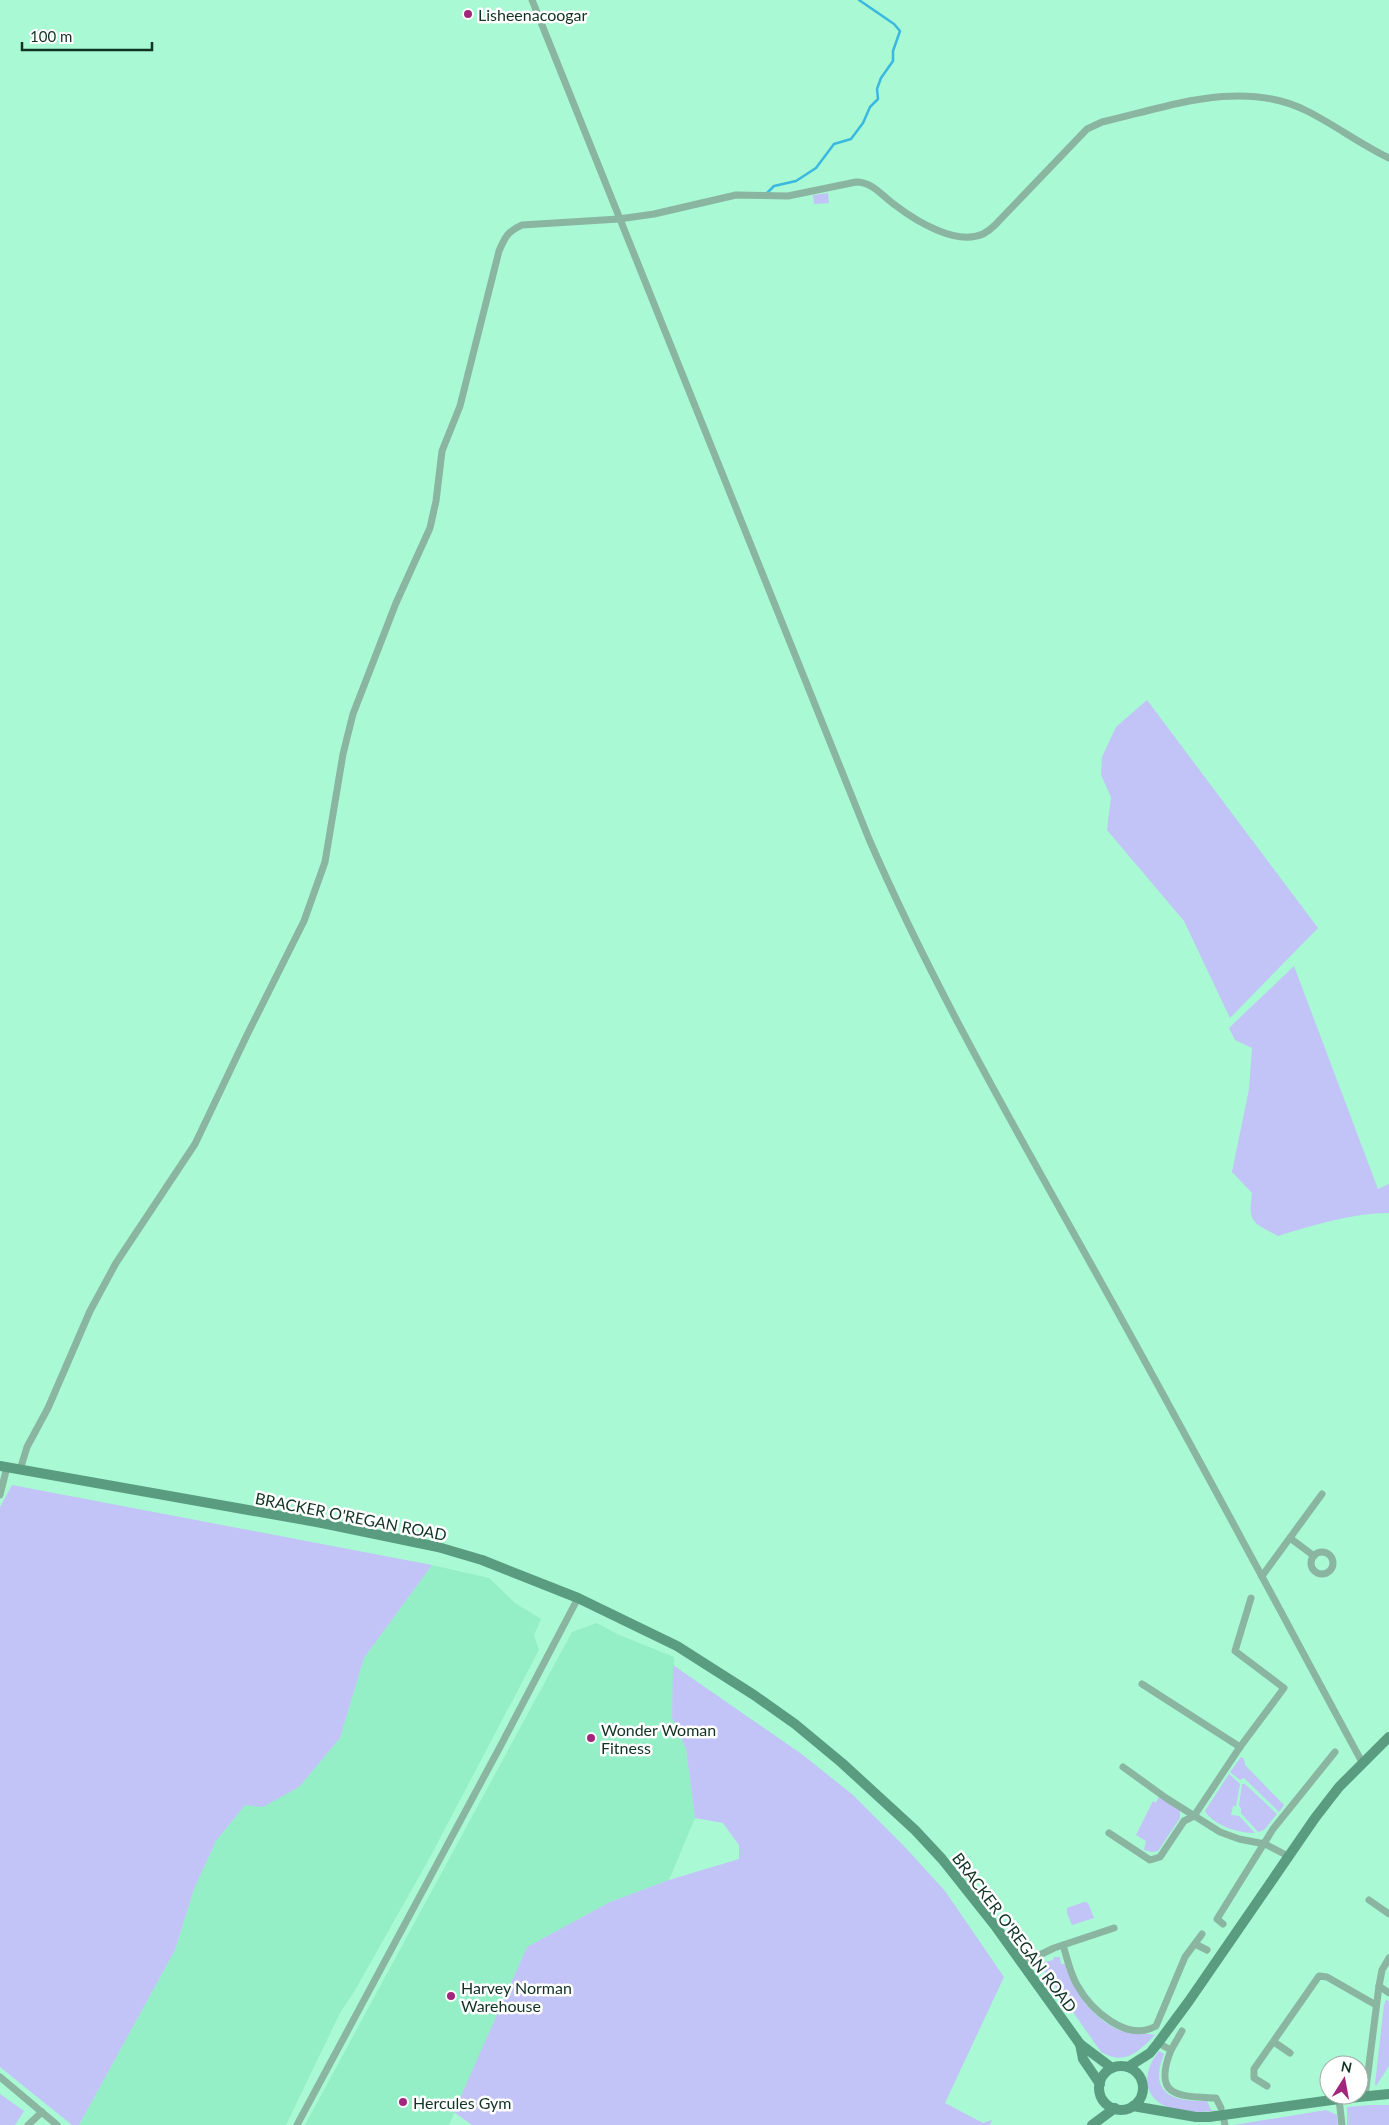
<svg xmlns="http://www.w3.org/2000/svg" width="1389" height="2125" viewBox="0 0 1389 2125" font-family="Lato,sans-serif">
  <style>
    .built { fill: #94eec6 }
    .green { fill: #c2c3f7 }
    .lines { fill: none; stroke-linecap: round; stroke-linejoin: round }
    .stream { stroke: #3ab8e0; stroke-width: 2.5 }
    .street { stroke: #8ab5a0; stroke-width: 7 }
    .secondary { stroke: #599c7f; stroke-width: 10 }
    .poi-dot { fill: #a2267b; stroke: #fff; stroke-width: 2 }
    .labels { text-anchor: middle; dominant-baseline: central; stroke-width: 5; stroke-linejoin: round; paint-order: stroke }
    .poi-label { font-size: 16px; fill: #113325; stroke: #fff; text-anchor: start }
    .street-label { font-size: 16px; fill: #113325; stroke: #fff }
  </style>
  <rect width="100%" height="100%" fill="#a9f9d4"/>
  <g class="built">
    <polygon points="432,1565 489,1578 515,1603 541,1619 534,1635 539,1650 429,1859 354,1992 340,2013 286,2125 79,2125 175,1950 194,1889 216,1841 245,1805 263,1806 299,1787 340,1738 364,1658"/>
    <polygon points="597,1623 617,1634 674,1657 672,1718 686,1749 695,1818 669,1880 610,1902 527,1947 449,2125 305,2125 572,1632"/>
  </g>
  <g class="green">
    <polygon points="828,193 829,203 814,204 813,195"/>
    <polygon points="1147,700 1318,928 1230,1018 1184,921 1107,830 1111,797 1101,775 1102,757 1116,727"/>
    <path d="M 1294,966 L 1378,1189 L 1389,1184 L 1389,1213 C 1351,1213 1314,1225 1278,1236 C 1252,1222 1248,1223 1252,1193 L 1232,1172 L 1249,1089 L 1252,1048 L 1235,1040 L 1229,1028 Z"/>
    <polygon points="12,1485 432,1565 364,1658 340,1738 299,1787 263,1807 245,1805 216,1841 194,1889 175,1950 79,2125 72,2125 0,2067 0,1507"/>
    <polygon points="673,1665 803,1755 853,1795 904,1846 945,1891 1004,1977 945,2103 983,2123 992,2120 990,2125 472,2125 454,2112 527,1947 610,1902 669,1880 739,1859 739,1845 723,1823 695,1818 686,1749 672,1718"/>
    <polygon points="1241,1757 1244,1759 1245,1765 1284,1805 1279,1812 1244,1778 1240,1780 1230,1772"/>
    <path d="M 1229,1774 L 1240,1784 L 1236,1806 L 1233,1806 L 1231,1815 L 1239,1816 L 1255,1833 C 1239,1833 1214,1826 1205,1811 Z"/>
    <polygon points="1242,1784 1245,1784 1277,1814 1264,1830 1258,1832 1241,1813 1241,1808 1239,1806"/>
    <polygon points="1159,1796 1180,1810 1180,1818 1158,1851 1152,1852 1144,1850 1146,1841 1136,1835 1153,1801 1156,1803"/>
    <polygon points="1084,1902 1088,1903 1094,1918 1072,1925 1067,1913 1067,1908"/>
    <path d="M 1054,1957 L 1060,1957 L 1061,1964 L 1065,1964 C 1073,1991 1096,2024 1125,2032 C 1135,2035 1147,2033 1155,2035 C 1138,2052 1125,2066 1101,2052 L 1040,1965 L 1041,1963 L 1053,1960 Z"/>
    <polygon points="1386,2000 1389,2001 1389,2066 1376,2086 1375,2084 1384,2005"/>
    <path d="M 1159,2051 L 1164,2054 C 1148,2094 1173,2102 1207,2101 L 1211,2110 L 1219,2111 C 1204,2112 1188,2113 1173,2109 C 1142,2100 1141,2073 1159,2051 Z"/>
    <polygon points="0,2094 24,2111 15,2125 0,2125"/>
    <polygon points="1370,2105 1389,2105 1389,2125 1347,2125 1347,2107"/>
    <polygon points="1326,2110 1337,2115 1338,2125 1234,2125"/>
  </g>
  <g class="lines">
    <polyline class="stream" points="766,194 774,186 796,181 816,168 834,144 851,139 863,123 870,107 878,99 877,89 881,78 893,61 893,51 900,31 894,24 859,0"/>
    <g class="street">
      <path d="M 532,0 L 869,839 C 937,995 1023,1142 1106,1291 C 1193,1447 1277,1605 1362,1762"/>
      <path d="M 20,1470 L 27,1447 L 48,1408 L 90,1311 L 116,1263 L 195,1144 L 247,1035 L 304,921 L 325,862 L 343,754 L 353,714 L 396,603 L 430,528 L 436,501 L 442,451 L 460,406 L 499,251 C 505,237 508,231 522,225 L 619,219 L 654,214 L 736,195 L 788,196 L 856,182 C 873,182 882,196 895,205 C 916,221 956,246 983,234 C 987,232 992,228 995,225 L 1087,129 L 1102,122 C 1168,107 1242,78 1307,111 C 1335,125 1360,144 1389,158"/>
      <polyline points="0,1495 7,1467"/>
      <polyline points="1290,1538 1314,1556"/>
      <circle cx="1322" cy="1563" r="11"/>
      <polyline points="1262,1576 1322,1494"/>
      <polyline points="1142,1684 1240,1747"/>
      <polyline points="1123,1767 1166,1798 1220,1832 1239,1839 1265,1844 1288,1856"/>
      <polyline points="1109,1833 1150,1860 1160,1857 1184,1821 1194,1816 1240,1747 1284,1688 1235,1651 1251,1598"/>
      <polyline points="1369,1900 1389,1914"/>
      <polyline points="1223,1924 1217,1919 1273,1829 1335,1752"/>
      <polyline points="1195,1944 1207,1950"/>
      <path d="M 1063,1945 C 1067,1958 1070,1973 1077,1985 C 1091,2010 1127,2043 1156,2026 L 1185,1957 L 1202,1934"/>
      <polyline points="1023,1963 1054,1948 1114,1928"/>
      <polyline points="1379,1986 1389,1993"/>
      <polyline points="1274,2042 1290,2053"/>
      <path d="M 1158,2043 L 1171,2050 C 1152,2098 1179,2096 1216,2098 L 1221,2108"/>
      <polyline points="1171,2050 1182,2031"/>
      <polyline points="0,2077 57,2125"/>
      <polyline points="1267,2086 1254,2078 1254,2069 1319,1976 1327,1977 1376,2005"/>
      <polyline points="1365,2096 1379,1986 1382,1970 1389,1958"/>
      <polyline points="1339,2099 1342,2125"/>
      <polyline points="1223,2116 1225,2125"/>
      <polyline points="28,2125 42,2112"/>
      <polyline points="297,2125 501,1745 578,1598"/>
    </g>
    <g class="secondary">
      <polyline points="0,1466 322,1523 438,1547 482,1560 578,1598 677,1646 754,1695 795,1724 842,1763 915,1830 942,1859 996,1927 1080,2044 1112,2068"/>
      <polyline points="1080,2044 1083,2059 1100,2084"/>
      <circle cx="1121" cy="2088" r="22"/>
      <polyline points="1128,2067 1150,2053 1158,2043 1189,2001 1315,1818 1339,1787 1389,1737"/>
      <polyline points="1133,2106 1196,2117 1209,2117 1339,2099 1389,2094"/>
      <polyline points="1092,2125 1115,2108"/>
    </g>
  </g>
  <g class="poi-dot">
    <circle cx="468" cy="14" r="5"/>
    <circle cx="591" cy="1738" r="5"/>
    <circle cx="451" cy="1996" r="5"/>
    <circle cx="403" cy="2102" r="5"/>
  </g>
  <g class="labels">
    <g class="poi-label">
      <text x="478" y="14">Lisheenacoogar</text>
      <text x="601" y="1729">Wonder Woman<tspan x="601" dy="18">Fitness</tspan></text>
      <text x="461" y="1987">Harvey Norman<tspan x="461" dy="18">Warehouse</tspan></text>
      <text x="413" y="2102">Hercules Gym</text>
    </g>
    <g class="street-label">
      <text transform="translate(351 1516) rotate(11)">BRACKER O'REGAN ROAD</text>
      <text transform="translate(1015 1932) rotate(53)">BRACKER O'REGAN ROAD</text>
    </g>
  </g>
  <g transform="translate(1344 2080) rotate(11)"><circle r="24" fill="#ffffff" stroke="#a0ada8"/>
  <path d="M0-4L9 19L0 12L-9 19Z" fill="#a2267b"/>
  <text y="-8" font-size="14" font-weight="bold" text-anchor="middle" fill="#113325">N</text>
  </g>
  <path d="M22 42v8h130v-8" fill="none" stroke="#113325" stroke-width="2.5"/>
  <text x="30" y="42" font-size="15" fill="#113325" stroke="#ffffff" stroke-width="4" paint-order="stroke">100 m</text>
</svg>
